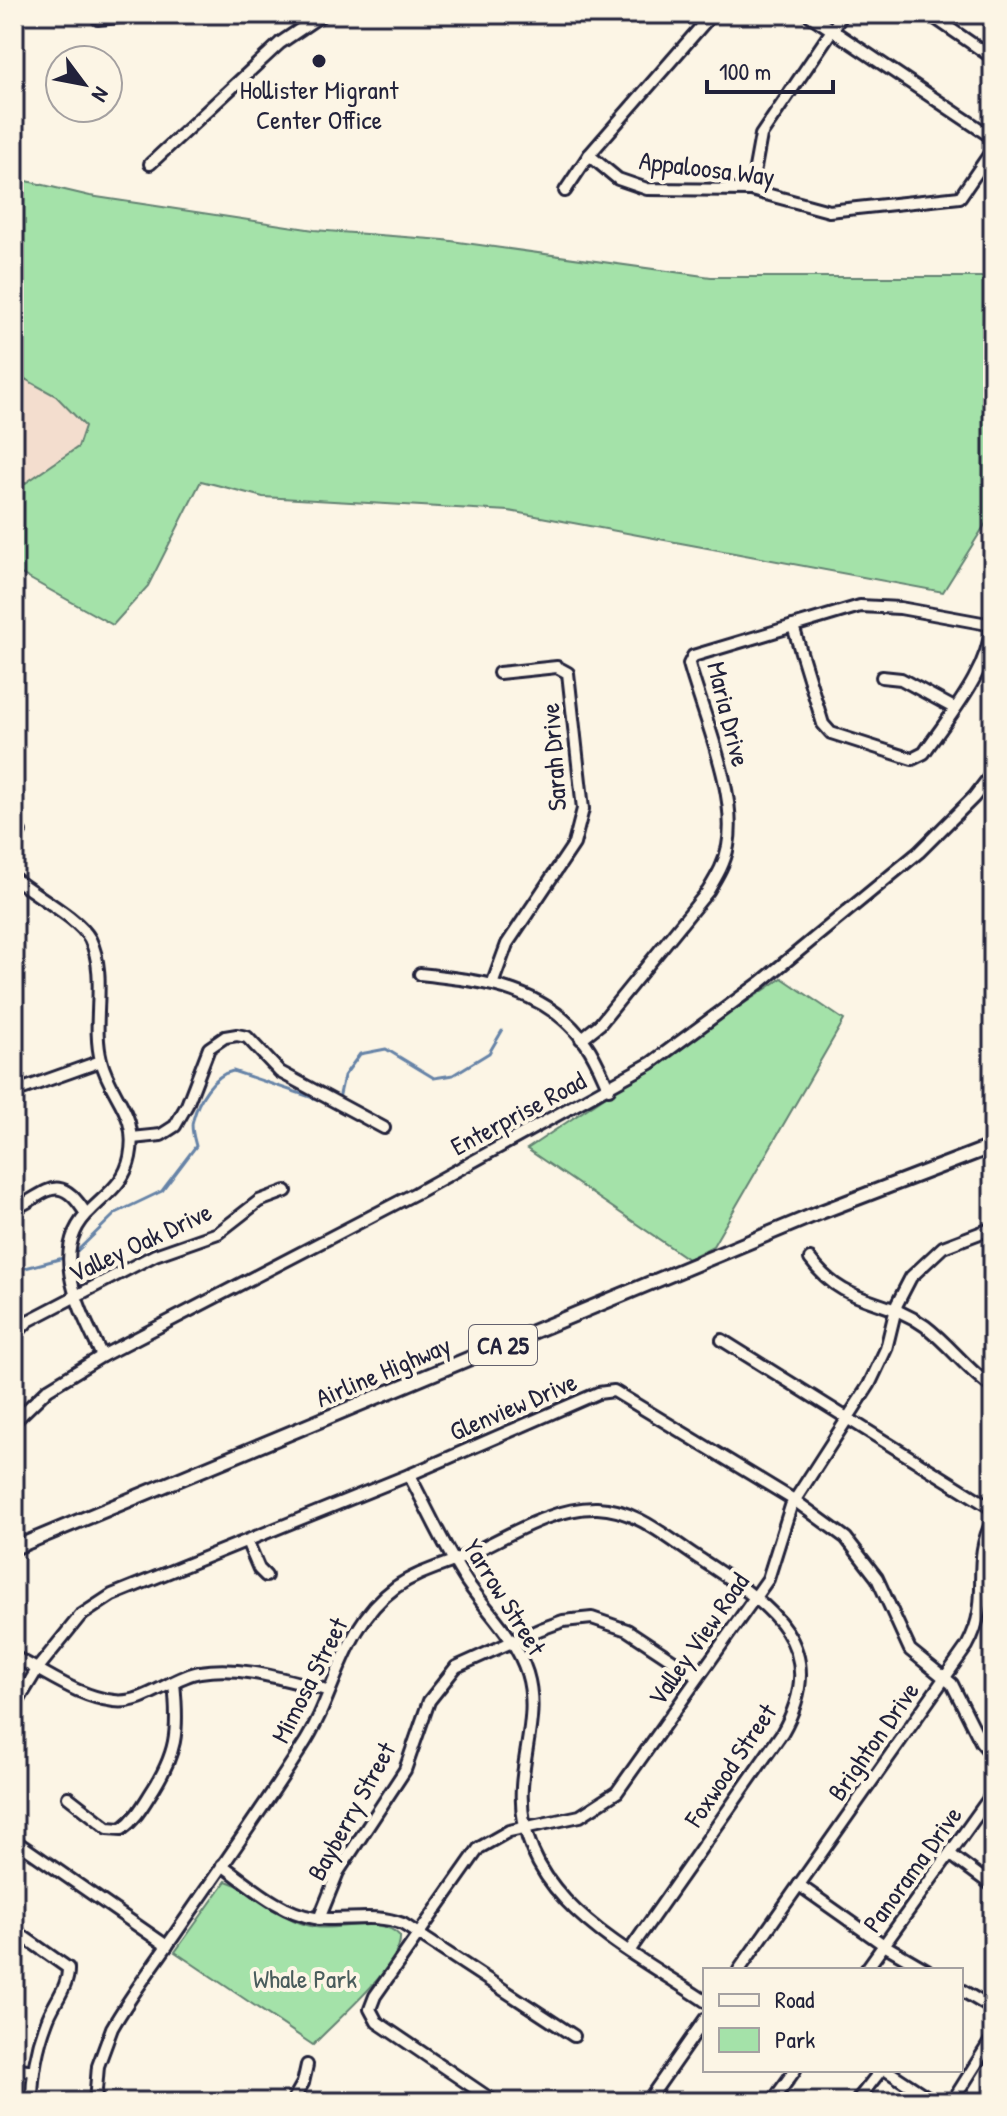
<svg xmlns="http://www.w3.org/2000/svg" width="1007" height="2116" viewBox="0 0 1007 2116" font-family="'Patrick Hand',sans-serif">
  <style>
    .built { fill: #f3ddce }
    .green { fill: #a4e2a9; stroke: #638272; stroke-width: 2 }
    .lines { fill: none; stroke-linecap: round; stroke-linejoin: round }
    .stream { stroke: #6683a7; stroke-width: 3 }
    .minor-casing { stroke: #22223b; stroke-width: 16 }
    .major-casing { stroke: #22223b; stroke-width: 18 }
    .minor { stroke: #fcf5e5; stroke-width: 10 }
    .major { stroke: #fcf5e5; stroke-width: 12 }
    .poi-dot { fill: #22223b; stroke: #fcf5e5; stroke-width: 3 }
    .labels { text-anchor: middle; dominant-baseline: central; stroke-width: 8; stroke-linejoin: round; paint-order: stroke }
    .shield { fill: #fcf5e5; stroke: #63616e; stroke-width: 2 }
    .shield-label { font-size: 24px; font-weight: bold; fill: #22223b }
    .poi-label { font-size: 26px; fill: #22223b; stroke: #fcf5e5 }
    .street-label { font-size: 26px; fill: #22223b; stroke: #fcf5e5 }
    .park-label { font-size: 26px; fill: #495c5c; stroke: #fcf5e5 }
  </style>
  <rect width="100%" height="100%" fill="#fcf5e5"/>
  <filter id="ink" filterUnits="userSpaceOnUse"><feTurbulence type="fractalNoise" baseFrequency=".0125" numOctaves="2"/><feDisplacementMap in="SourceGraphic" scale="16" xChannelSelector="R" yChannelSelector="G"/><feConvolveMatrix kernelMatrix="1 2 1 2 8 2 1 2 1" color-interpolation-filters="sRGB"/></filter>
  <g filter="url(#ink)">
    <polygon class="built" points="14,373 57,396 85,426 78,447 26,483 14,484"/>
    <g class="green">
      <polygon points="14,178 90,196 314,230 444,240 711,277 993,277 993,512 943,592 509,511 263,497 201,481 148,586 113,625 14,570 14,485 24,484 78,447 85,426 56,396 14,373"/>
      <polygon points="782,978 844,1020 713,1246 688,1259 527,1149"/>
      <path d="M 226,1881 C 258,1891 279,1921 315,1927 C 340,1931 381,1915 400,1936 C 403,1965 333,2023 313,2045 L 175,1952 Z"/>
    </g>
    <g class="lines">
      <g class="stream">
        <polyline points="339,1099 344,1076 360,1054 386,1049 434,1078 453,1075 489,1053 502,1031"/>
        <path d="M 74,1254 L 116,1213 L 162,1191 L 196,1146 C 194,1138 190,1127 193,1120 C 198,1100 213,1075 233,1071 L 337,1106"/>
        <polyline points="14,1271 67,1257"/>
      </g>
      <g class="minor-casing">
        <g id="minor">
          <polyline points="808,14 993,138"/>
          <polyline points="929,14 993,58"/>
          <polyline points="98,19 152,14"/>
          <polyline points="589,155 618,179 647,189 751,190 829,211 960,197 993,149"/>
          <polyline points="150,164 280,43 323,14"/>
          <polyline points="751,190 761,135 843,14"/>
          <polyline points="565,191 589,155 712,14"/>
          <path d="M 793,626 L 823,724 L 831,733 L 912,759 L 924,753 C 951,713 987,674 992,624"/>
          <polyline points="882,677 901,679 954,708"/>
          <polyline points="14,838 20,832"/>
          <path d="M 14,878 C 33,894 79,918 90,939 C 108,976 91,1021 101,1060 C 110,1097 139,1113 130,1157 C 125,1182 108,1193 91,1210 C 46,1250 81,1311 102,1356"/>
          <path d="M 420,974 C 482,981 546,987 586,1044 C 596,1058 602,1074 609,1089"/>
          <polyline points="493,982 507,944 574,844 583,809 568,673 557,667 499,673"/>
          <path d="M 581,1039 L 600,1024 L 708,891 C 717,876 725,863 728,846 C 738,793 703,715 689,664 L 693,656 L 860,606 L 900,608 L 993,625"/>
          <polyline points="14,1092 101,1061"/>
          <polyline points="132,1138 161,1135 175,1126 187,1105 209,1048 225,1037 237,1035 247,1037 280,1072 384,1128"/>
          <path d="M 14,1209 C 45,1196 58,1168 86,1214"/>
          <path d="M 810,1259 C 846,1308 884,1296 925,1326 C 950,1345 967,1370 993,1388"/>
          <polyline points="14,1336 28,1321 155,1255 218,1233 259,1201 286,1191"/>
          <polyline points="722,1340 993,1509"/>
          <polyline points="14,1422 48,1389 102,1356 416,1193 651,1063 761,982 919,852 974,797 993,772"/>
          <path d="M 409,1475 C 428,1510 445,1549 467,1582 C 488,1613 515,1636 527,1673 C 539,1712 524,1748 522,1787 C 515,1898 627,1948 705,2001"/>
          <polyline points="247,1541 259,1569 266,1576"/>
          <path d="M 14,1657 C 48,1673 76,1696 114,1701 C 145,1705 171,1677 200,1672 C 242,1665 286,1680 327,1690"/>
          <polyline points="14,1708 38,1668 80,1616 112,1595 409,1475 598,1393 614,1391 794,1500 846,1538 877,1578 910,1650 952,1684 981,1742 993,1756"/>
          <path d="M 68,1797 L 108,1828 L 122,1829 C 134,1820 141,1809 149,1796 C 177,1754 179,1732 174,1683"/>
          <polyline points="14,1840 167,1946"/>
          <polyline points="951,1855 993,1886"/>
          <path d="M 222,1865 C 250,1885 280,1913 315,1918 C 345,1922 374,1912 403,1924 L 574,2036"/>
          <polyline points="799,1885 884,1945 927,1970"/>
          <polyline points="319,1919 338,1872 405,1770 429,1701 456,1667 541,1629 563,1621 592,1618 627,1630 698,1677"/>
          <path d="M 14,1930 L 68,1968 C 69,1987 53,2003 47,2021 C 37,2047 32,2074 32,2102"/>
          <path d="M 739,1970 L 967,1646 C 994,1597 969,1564 993,1520"/>
          <polyline points="866,1970 993,1793"/>
          <polyline points="961,1990 993,2009"/>
          <polyline points="14,2068 33,2071"/>
          <polyline points="886,2070 935,2102"/>
          <path d="M 95,2102 L 98,2066 L 112,2028 C 132,1993 157,1961 180,1927 C 221,1868 263,1808 302,1747 C 337,1694 341,1627 396,1587 C 415,1574 435,1568 456,1560 C 500,1542 547,1507 597,1508 C 634,1509 664,1535 694,1555 C 762,1600 835,1641 782,1733 L 630,1950"/>
          <polyline points="292,2102 303,2083 307,2065"/>
          <polyline points="495,2102 377,2022 370,2009 375,1996 479,1848 509,1831 580,1816 617,1792 768,1579 791,1506 869,1385 886,1349 897,1304 911,1277 943,1247 993,1228"/>
          <polyline points="647,2102 705,2019"/>
          <polyline points="772,2102 795,2070"/>
          <polyline points="856,2102 881,2070"/>
          <polyline points="952,2102 993,2037"/>
        </g>
      </g>
      <g class="major-casing">
        <polyline id="major" points="14,1548 821,1212 993,1146"/>
      </g>
      <use href="#minor" class="minor"/>
      <use href="#major" class="major"/>
    </g>
  </g>
  <circle class="poi-dot" cx="319" cy="61" r="8"/>
  <g class="labels">
    <rect class="shield" x="469" y="1325" width="68" height="40" rx="6"/>
    <g class="shield-label">
      <text x="503" y="1345">CA 25</text>
    </g>
    <g class="poi-label">
      <text x="319" y="89">Hollister Migrant<tspan x="319" dy="30">Center Office</tspan></text>
    </g>
    <g class="street-label">
      <text transform="translate(707 168) rotate(7)">Appaloosa Way</text>
      <text transform="translate(729 714) rotate(76)">Maria Drive</text>
      <text transform="translate(553 757) rotate(-94)">Sarah Drive</text>
      <text transform="translate(518 1113) rotate(-28)">Enterprise Road</text>
      <text transform="translate(140 1242) rotate(-25)">Valley Oak Drive</text>
      <text transform="translate(383 1371) rotate(-23)">Airline Highway</text>
      <text transform="translate(513 1406) rotate(-23)">Glenview Drive</text>
      <text transform="translate(505 1597) rotate(58)">Yarrow Street</text>
      <text transform="translate(698 1639) rotate(-55)">Valley View Road</text>
      <text transform="translate(309 1680) rotate(-63)">Mimosa Street</text>
      <text transform="translate(873 1741) rotate(-55)">Brighton Drive</text>
      <text transform="translate(730 1765) rotate(-56)">Foxwood Street</text>
      <text transform="translate(351 1811) rotate(-61)">Bayberry Street</text>
      <text transform="translate(912 1869) rotate(-54)">Panorama Drive</text>
    </g>
    <g class="park-label">
      <text x="305" y="1978">Whale Park</text>
    </g>
  </g>
  <rect width="1007" height="2116" fill="none" stroke="#fcf5e5" stroke-width="48"/>
  <rect x="24" y="24" width="959" height="2068" fill="none" stroke="#22223b" stroke-width="3" filter="url(#ink)"/>
  <rect x="703" y="1968" width="260" height="104" fill="#fcf5e5" stroke="#a5a1a1" stroke-width="2"/>
  <rect x="719" y="1994" width="40" height="12" fill="#fcf5e5" stroke="#a5a1a1" stroke-width="2"/>
  <text x="775" y="2008" font-size="24" fill="#22223b">Road</text>
  <rect x="719" y="2028" width="40" height="24" fill="#a4e2a9" stroke="#a5a1a1" stroke-width="2"/>
  <text x="775" y="2048" font-size="24" fill="#22223b">Park</text>
  <g transform="translate(84 84) rotate(122)"><circle r="38" fill="#fcf5e5" stroke="#a5a1a1" stroke-width="2"/>
  <path d="M0-6L14 30L0 20L-14 30Z" fill="#22223b"/>
  <text y="-12" font-size="22" font-weight="bold" text-anchor="middle" fill="#22223b">N</text>
  </g>
  <path d="M707 80v12h126v-12" fill="none" stroke="#22223b" stroke-width="4"/>
  <text x="719" y="80" font-size="24" fill="#22223b" stroke="#fcf5e5" stroke-width="6" paint-order="stroke">100 m</text>
</svg>
